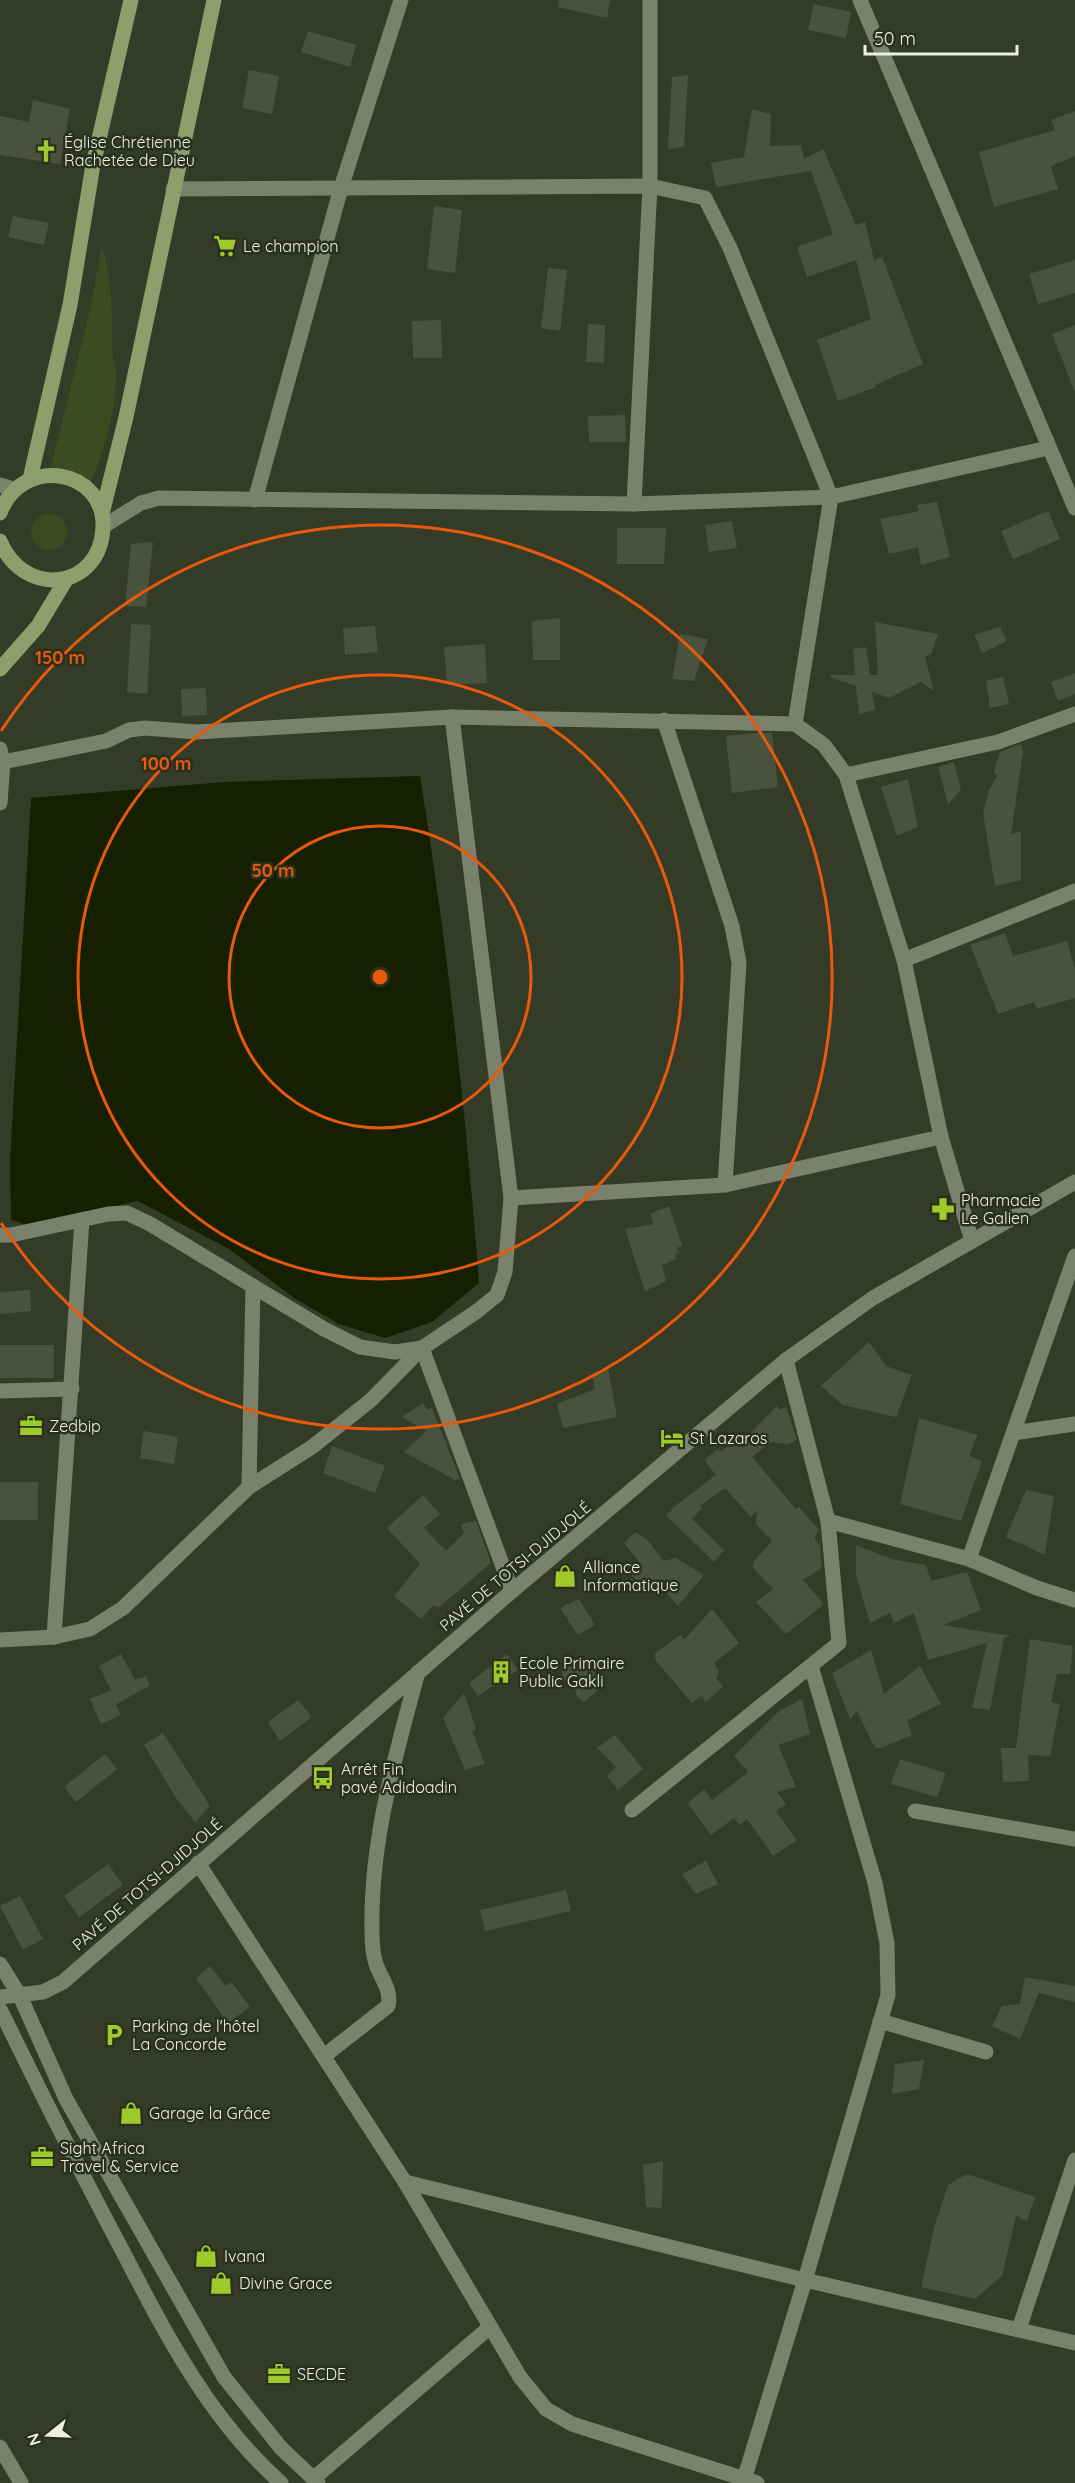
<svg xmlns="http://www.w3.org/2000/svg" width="1075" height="2483" viewBox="0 0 1075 2483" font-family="Quicksand,sans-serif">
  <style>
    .green { fill: #3d4b20 }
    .water { fill: #161f00 }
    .building { fill: #4a523d }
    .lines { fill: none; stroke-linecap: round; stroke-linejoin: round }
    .street { stroke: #7a826c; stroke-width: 15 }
    .secondary { stroke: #7a826c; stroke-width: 15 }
    .primary { stroke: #8e9f6e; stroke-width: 15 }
    .ring { fill: none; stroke: #e8590c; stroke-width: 3 }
    .labels { text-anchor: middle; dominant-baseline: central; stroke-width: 5; stroke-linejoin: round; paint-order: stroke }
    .poi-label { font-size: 16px; fill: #ecf1e4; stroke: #2a301d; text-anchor: start }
    .street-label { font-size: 16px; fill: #ecf1e4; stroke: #2a301d }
    .centre { fill: #e8590c; stroke: #2a301d; stroke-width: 3 }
    .ring-label { font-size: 18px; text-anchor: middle; font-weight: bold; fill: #e8590c; stroke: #2a301d; stroke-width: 5; stroke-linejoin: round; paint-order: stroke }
  </style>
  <rect width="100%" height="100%" fill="#343b27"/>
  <g class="green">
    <path d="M 102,246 C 112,279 112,307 112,342 C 112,354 116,366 116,378 C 116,409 103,458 89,485 C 78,473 67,469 50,470 L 88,318 Z"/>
    <circle cx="49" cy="532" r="18"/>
  </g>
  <path class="water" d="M 420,776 C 447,944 466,1113 479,1283 L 432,1322 L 385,1338 L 339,1324 L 294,1298 L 229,1249 L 138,1201 L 26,1225 L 11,1220 L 10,1161 L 31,798 L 225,782 Z"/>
  <g class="building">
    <polygon points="559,0 610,0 607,18 558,7"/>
    <polygon points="814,4 851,12 846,38 808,30"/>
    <polygon points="308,31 356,45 350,67 301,52"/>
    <polygon points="249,70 279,76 272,114 242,108"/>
    <polygon points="688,75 684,147 668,149 672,77"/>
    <polygon points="33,100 70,109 60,164 0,155 0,116 29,122"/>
    <polygon points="752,109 771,114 770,146 801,145 804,159 823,149 856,225 865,222 874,260 882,257 923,364 875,385 876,387 838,401 817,340 871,319 856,260 807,277 797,247 833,234 811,171 716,187 711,163 744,157"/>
    <polygon points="1075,111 1075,156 1051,166 1058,189 994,207 979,152 1055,130 1051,120"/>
    <polygon points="434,206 462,210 455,273 427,269"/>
    <polygon points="13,216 49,223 44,245 8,237"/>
    <polygon points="1075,260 1075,293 1038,304 1029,274"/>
    <polygon points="548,268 567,270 560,331 541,328"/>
    <polygon points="441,320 442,358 413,358 412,321"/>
    <polygon points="588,324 605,325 604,363 586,362"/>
    <polygon points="1075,325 1075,390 1074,390 1052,334"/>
    <polygon points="625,415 626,442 589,442 588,416"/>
    <polygon points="937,502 950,557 921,565 918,547 889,554 880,519 919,511 917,505"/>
    <polygon points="1048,511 1060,539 1013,559 1001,531"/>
    <polygon points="732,521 737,548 709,552 705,525"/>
    <polygon points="617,528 666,528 664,564 617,564"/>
    <polygon points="153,542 146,607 125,606 131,544"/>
    <polygon points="560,618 560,660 533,660 532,621"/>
    <polygon points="875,622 938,634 931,654 925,657 934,691 921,682 889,698 872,692 875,710 859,714 856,686 830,677 830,675 855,675 853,649 866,647 870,675 878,675"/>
    <polygon points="131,624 151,625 147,694 127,692"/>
    <polygon points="375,626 378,652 345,655 343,628"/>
    <polygon points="1000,627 1007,641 982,653 974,635"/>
    <polygon points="680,634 708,639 694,681 672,679"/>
    <polygon points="485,644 487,683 447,685 444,647"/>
    <polygon points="1075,673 1075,694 1058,701 1051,682"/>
    <polygon points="1003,677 1009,704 990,708 986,681"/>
    <polygon points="206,688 207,715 182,716 181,689"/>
    <polygon points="755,733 772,733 778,787 732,793 726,736"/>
    <polygon points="1021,744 1023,752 1011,834 1021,831 1021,880 995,886 983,812 989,790 997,776 994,771 1000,752"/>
    <polygon points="954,762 961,790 948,804 938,767"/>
    <polygon points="908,779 918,827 897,836 881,787"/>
    <polygon points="1005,933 1013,956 1067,941 1075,969 1075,998 1036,1009 1034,1002 998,1014 970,945"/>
    <polygon points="669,1206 682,1245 677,1248 680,1253 675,1254 676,1259 662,1265 666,1281 645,1291 625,1229 654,1224 650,1214"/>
    <polygon points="30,1290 31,1311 0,1314 0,1292"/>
    <polygon points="869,1342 886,1366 912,1375 896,1417 843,1405 821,1386"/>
    <rect x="0" y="1345" width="54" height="33"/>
    <polygon points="608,1369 617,1417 563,1428 557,1404 595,1389 592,1374"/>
    <polygon points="423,1403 428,1410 432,1408 460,1479 455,1480 404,1452 426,1431 402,1417"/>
    <polygon points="777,1406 780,1410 786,1407 797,1440 788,1444 771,1442 752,1457 796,1509 799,1507 819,1530 814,1538 820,1546 822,1568 803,1580 824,1604 786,1634 756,1602 773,1589 753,1568 754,1561 772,1541 756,1524 757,1510 751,1517 725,1488 700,1506 702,1508 692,1519 724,1550 714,1562 666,1515 672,1510 671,1509 716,1475 704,1460 718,1449 720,1452 738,1439 742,1442"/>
    <polygon points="919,1418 978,1435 969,1456 982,1461 961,1521 900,1504"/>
    <polygon points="144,1431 178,1437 174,1464 140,1458"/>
    <polygon points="332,1446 385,1466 375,1493 323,1473"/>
    <rect x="0" y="1482" width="38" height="38"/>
    <polygon points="1026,1490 1054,1496 1045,1555 1006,1537"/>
    <polygon points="423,1495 440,1514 424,1528 446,1551 464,1533 461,1524 476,1521 491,1563 438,1608 433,1605 421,1619 394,1596 420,1564 387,1528"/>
    <polygon points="635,1532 648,1540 663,1561 676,1558 704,1575 678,1606 656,1581 644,1589 632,1575 641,1564 624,1543"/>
    <polygon points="856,1545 891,1559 926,1565 931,1581 967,1572 981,1610 943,1625 1011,1636 1004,1638 990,1710 972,1708 987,1643 928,1660 914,1613 894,1623 890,1613 870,1623 856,1575"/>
    <polygon points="579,1599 595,1625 578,1635 560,1608"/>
    <polygon points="712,1609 739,1643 714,1663 719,1672 716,1678 723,1686 706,1702 702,1696 692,1703 656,1661 654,1654 680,1635 685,1639"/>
    <polygon points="1030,1639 1073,1646 1070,1674 1057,1674 1051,1702 1060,1704 1050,1756 1028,1755 1029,1781 1003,1782 1001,1748 1016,1748"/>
    <polygon points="871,1650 884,1694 920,1666 941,1704 907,1720 912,1735 881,1748 875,1748 857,1711 850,1719 832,1673"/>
    <polygon points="121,1654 135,1680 146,1676 150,1686 116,1704 121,1715 101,1724 90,1699 111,1690 99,1666"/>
    <polygon points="507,1654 518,1670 478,1696 469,1683"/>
    <polygon points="586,1657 602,1687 584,1702 577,1697 575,1690 563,1679 562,1671"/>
    <polygon points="464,1693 476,1729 472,1731 485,1764 465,1770 443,1718"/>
    <polygon points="802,1699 810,1734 778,1745 796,1787 777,1792 786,1804 776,1811 797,1840 773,1856 747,1819 740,1825 734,1818 711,1835 688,1803 704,1789 712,1800 748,1772 734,1756 779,1711"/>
    <polygon points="298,1700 312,1717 280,1741 268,1722"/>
    <polygon points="163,1733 210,1806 195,1822 176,1798 144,1745"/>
    <polygon points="615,1735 643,1769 618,1790 607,1776 616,1767 597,1748"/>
    <polygon points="105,1754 117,1769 76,1802 64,1787"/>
    <polygon points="900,1759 946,1773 937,1797 891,1784"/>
    <polygon points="706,1861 718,1884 696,1894 682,1874"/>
    <polygon points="108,1864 123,1885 79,1917 64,1896"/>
    <polygon points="566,1890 571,1911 485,1931 480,1910"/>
    <polygon points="20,1896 43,1939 23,1950 0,1906"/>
    <polygon points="210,1966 226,1986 231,1982 250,2007 228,2023 196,1978"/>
    <polygon points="1025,1977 1075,1986 1075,2002 1039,1993 1020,2039 992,2026 1002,2006 1020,2004"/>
    <polygon points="924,2060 919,2089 892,2094 895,2064"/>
    <polygon points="663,2161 662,2208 646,2207 643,2165"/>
    <polygon points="967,2174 1035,2197 1027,2221 1016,2216 1002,2276 975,2299 921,2287 934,2228 948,2185"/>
  </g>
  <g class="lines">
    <g class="street">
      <polyline points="860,0 1075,508"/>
      <polyline points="173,189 650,186 705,198 730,248 831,497 795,724"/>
      <polyline points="0,485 13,489"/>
      <polyline points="255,500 341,188 401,0"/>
      <polyline points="634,504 650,186 650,0"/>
      <polyline points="104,526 141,503 159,498 634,504 831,497 1048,448"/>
      <polyline points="664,720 732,926 739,963 725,1185"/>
      <polyline points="0,749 3,762 0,803"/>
      <polyline points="3,762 106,741 129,730 145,728 197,732 452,717 795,724 824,745 846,775 904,960 941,1137 972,1241"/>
      <polyline points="846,775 998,742 1075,714"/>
      <polyline points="904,960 1075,891"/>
      <polyline points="511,1198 725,1185 941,1137"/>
      <polyline points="0,1235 11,1235 108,1214 127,1213 150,1224 324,1329 360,1347 395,1352 422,1348 476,1312 497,1295 505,1272 511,1198 452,717"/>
      <polyline points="0,1391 72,1389"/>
      <polyline points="1014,1433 1075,1424"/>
      <polyline points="249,1487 253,1286"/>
      <polyline points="828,1521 969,1559 1037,1588 1075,1600"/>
      <polyline points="969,1559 1075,1256"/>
      <polyline points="54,1637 82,1220"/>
      <polyline points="0,1640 54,1637 90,1629 123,1608 249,1487 312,1447 371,1400 422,1348 512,1591"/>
      <polyline points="632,1810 839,1643 828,1521 786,1360"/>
      <polyline points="915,1811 1075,1839"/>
      <polyline points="198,1863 405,2182 520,2377 546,2409 572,2424 757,2483"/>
      <polyline points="880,2021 986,2052"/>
      <path d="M 324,2056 L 388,2006 C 392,1990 381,1979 376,1964 C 373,1955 372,1942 372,1932 C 370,1842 395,1757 418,1672"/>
      <polyline points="405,2182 805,2280 1075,2343"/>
      <polyline points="1019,2329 1075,2160"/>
      <polyline points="0,2447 21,2483"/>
      <polyline points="313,2479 490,2327"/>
      <polyline points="743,2483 805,2280 888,1995 887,1943 875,1883 811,1666"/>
    </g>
    <g class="secondary">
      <polyline points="0,1964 20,1996 66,2099 224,2377 281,2448 318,2483"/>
      <polyline points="0,1997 43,1992 63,1982 512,1591 786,1360 873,1298 1075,1182"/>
      <path d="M 0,2009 C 39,2089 79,2169 121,2248 C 165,2333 209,2419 281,2483"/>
    </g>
    <g class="primary">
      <polyline points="30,479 70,305 93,165 131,0"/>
      <path d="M 0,513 C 22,454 106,469 103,528 C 100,590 24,599 0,541"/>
      <polyline points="102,514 126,417 214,0"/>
      <polyline points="0,669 38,626 67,578"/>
    </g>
  </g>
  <g class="ring">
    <circle cx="380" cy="977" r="151"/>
    <circle cx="380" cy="977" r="302"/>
    <path d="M1 731A452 452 0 1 1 1 1223"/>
  </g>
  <defs>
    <g id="church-bare" transform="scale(1.8)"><path d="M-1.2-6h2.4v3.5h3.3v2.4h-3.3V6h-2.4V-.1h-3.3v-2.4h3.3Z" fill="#9fca2c" stroke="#2a301d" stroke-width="2.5" paint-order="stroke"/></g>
    <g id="supermarket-bare" transform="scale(1.8)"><path d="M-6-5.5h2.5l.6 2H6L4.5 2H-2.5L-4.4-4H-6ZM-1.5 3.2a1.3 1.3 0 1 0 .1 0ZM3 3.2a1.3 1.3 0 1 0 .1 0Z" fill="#9fca2c" stroke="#2a301d" stroke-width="2.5" paint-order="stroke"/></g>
    <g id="pharmacy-bare" transform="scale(1.8)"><path d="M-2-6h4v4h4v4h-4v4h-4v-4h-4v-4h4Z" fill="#9fca2c" stroke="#2a301d" stroke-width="2.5" paint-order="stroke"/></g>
    <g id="office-bare" transform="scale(1.8)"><path d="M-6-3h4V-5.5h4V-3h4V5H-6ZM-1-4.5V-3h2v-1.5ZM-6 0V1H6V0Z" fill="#9fca2c" stroke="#2a301d" stroke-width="2.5" paint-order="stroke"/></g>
    <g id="hotel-bare" transform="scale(1.8)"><path d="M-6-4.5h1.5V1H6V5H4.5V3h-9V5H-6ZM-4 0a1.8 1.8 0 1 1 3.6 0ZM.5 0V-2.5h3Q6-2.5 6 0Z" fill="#9fca2c" stroke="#2a301d" stroke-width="2.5" paint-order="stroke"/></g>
    <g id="shop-bare" transform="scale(1.8)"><path d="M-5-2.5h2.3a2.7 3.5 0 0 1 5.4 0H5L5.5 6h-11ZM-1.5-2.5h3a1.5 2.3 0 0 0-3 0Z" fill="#9fca2c" stroke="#2a301d" stroke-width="2.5" paint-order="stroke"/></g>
    <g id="building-bare" transform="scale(1.8)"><path d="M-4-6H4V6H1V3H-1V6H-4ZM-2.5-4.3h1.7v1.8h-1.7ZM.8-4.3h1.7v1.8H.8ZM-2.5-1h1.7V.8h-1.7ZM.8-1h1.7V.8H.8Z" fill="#9fca2c" stroke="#2a301d" stroke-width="2.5" paint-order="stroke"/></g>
    <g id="bus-bare" transform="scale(1.8)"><path d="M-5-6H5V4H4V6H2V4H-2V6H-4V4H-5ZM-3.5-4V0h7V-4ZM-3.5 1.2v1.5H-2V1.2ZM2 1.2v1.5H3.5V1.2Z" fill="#9fca2c" stroke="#2a301d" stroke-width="2.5" paint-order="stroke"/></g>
    <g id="parking-bare" transform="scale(1.8)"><path d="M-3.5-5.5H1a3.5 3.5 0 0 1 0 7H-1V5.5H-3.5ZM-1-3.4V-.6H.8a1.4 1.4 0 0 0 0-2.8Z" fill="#9fca2c" stroke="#2a301d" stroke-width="2.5" paint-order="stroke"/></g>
  </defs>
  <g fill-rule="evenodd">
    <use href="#church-bare" x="46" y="151"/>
    <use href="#supermarket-bare" x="225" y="246"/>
    <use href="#pharmacy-bare" x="943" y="1209"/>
    <use href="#office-bare" x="31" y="1426"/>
    <use href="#hotel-bare" x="672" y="1438"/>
    <use href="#shop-bare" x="565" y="1576"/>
    <use href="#building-bare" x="501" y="1672"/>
    <use href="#bus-bare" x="323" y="1778"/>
    <use href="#parking-bare" x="114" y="2035"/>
    <use href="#shop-bare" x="131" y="2113"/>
    <use href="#office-bare" x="42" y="2157"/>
    <use href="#shop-bare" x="206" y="2256"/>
    <use href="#shop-bare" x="221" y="2283"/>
    <use href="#office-bare" x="279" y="2374"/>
  </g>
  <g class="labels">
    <g class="poi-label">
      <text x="64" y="142">Église Chrétienne<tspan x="64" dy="18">Rachetée de Dieu</tspan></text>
      <text x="243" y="246">Le champion</text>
      <text x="961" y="1200">Pharmacie<tspan x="961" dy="18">Le Galien</tspan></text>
      <text x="49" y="1426">Zedbip</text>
      <text x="690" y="1438">St Lazaros</text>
      <text x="583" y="1567">Alliance<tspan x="583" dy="18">Informatique</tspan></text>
      <text x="519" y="1663">Ecole Primaire<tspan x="519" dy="18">Public Gakli</tspan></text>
      <text x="341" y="1769">Arrêt Fin<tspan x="341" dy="18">pavé Adidoadin</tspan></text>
      <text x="132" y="2026">Parking de l'hôtel<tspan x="132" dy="18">La Concorde</tspan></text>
      <text x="149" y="2113">Garage la Grâce</text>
      <text x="60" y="2148">Sight Africa<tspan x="60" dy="18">Travel &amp; Service</tspan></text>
      <text x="224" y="2256">Ivana</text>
      <text x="239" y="2283">Divine Grace</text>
      <text x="297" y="2374">SECDE</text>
    </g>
    <g class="street-label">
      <text transform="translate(515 1566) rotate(-40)">PAVÉ DE TOTSI-DJIDJOLÉ</text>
      <text transform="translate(147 1884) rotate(-41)">PAVÉ DE TOTSI-DJIDJOLÉ</text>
    </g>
  </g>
  <circle cx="380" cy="977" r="9" class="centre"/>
  <g class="ring-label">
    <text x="60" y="664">150 m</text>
    <text x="166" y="770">100 m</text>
    <text x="273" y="877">50 m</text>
  </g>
  <g transform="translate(48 2435) rotate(252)" stroke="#2a301d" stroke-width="4.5" paint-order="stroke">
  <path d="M0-4.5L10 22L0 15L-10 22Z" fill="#ecf1e4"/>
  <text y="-9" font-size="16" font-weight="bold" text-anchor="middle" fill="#ecf1e4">N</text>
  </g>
  <path d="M865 45v9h152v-9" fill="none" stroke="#ecf1e4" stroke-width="3"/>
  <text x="874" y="45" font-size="18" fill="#ecf1e4" stroke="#2a301d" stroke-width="4.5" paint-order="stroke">50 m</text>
</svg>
